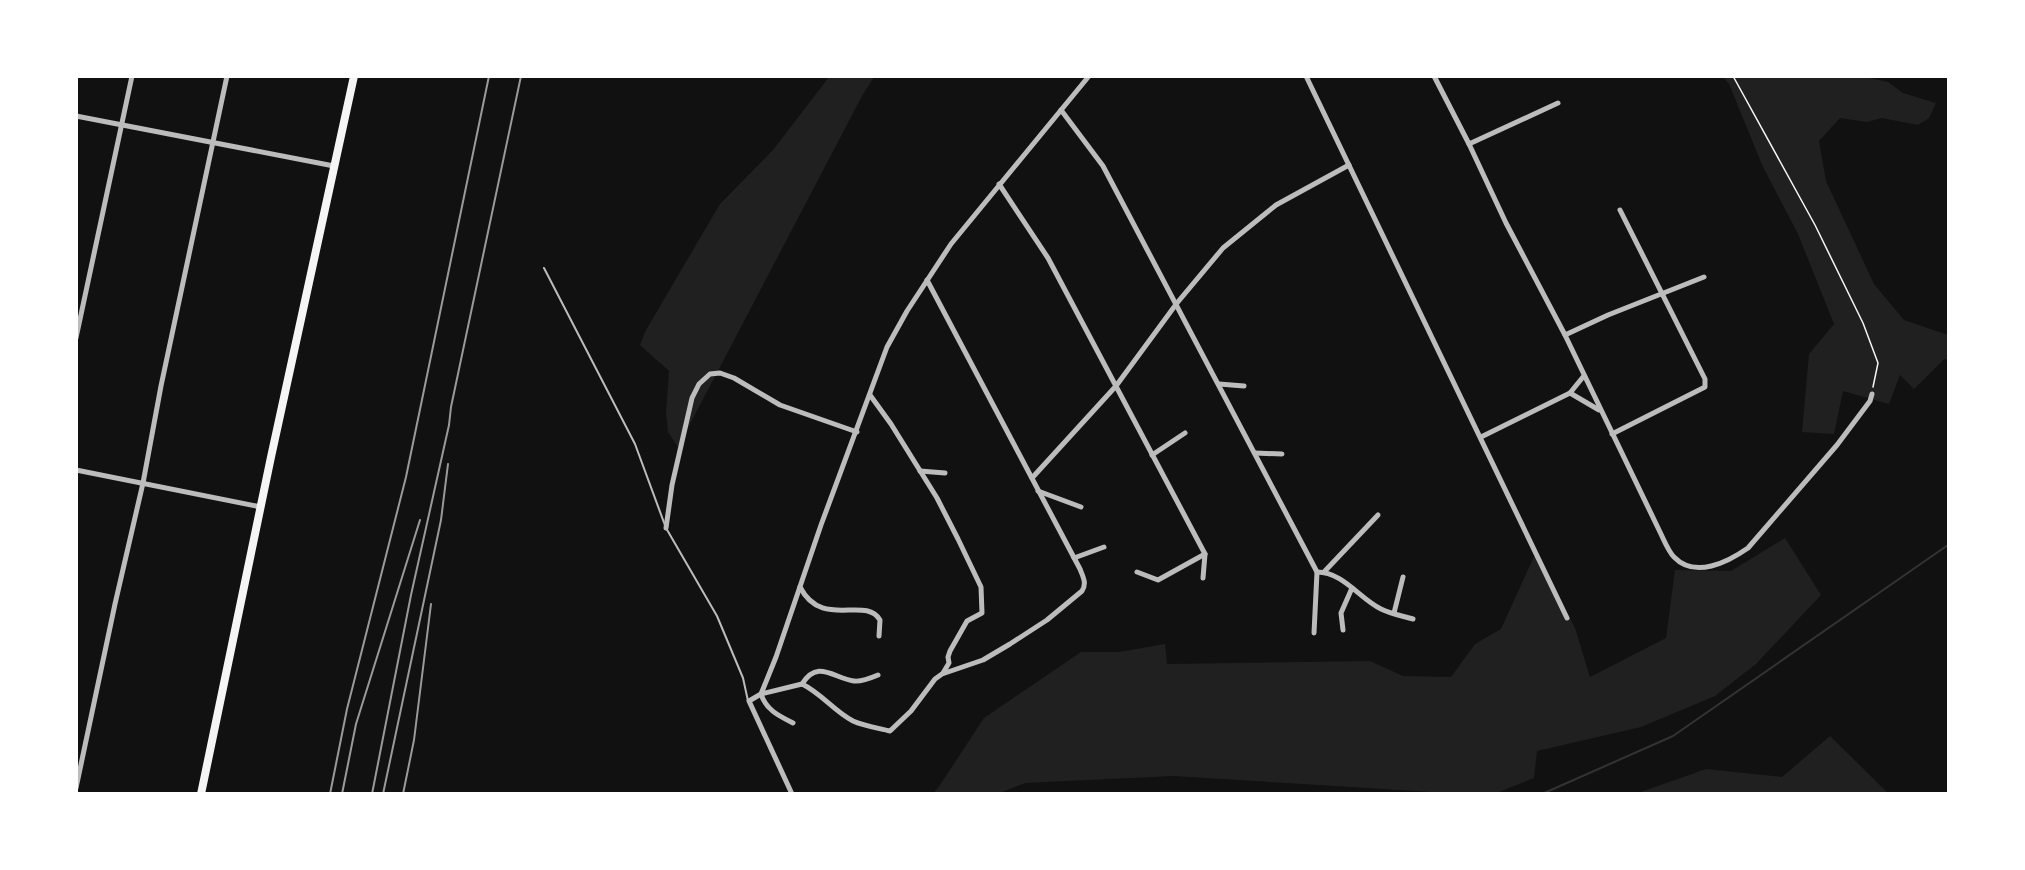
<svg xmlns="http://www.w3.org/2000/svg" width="2025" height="870" viewBox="0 0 2025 870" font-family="Quicksand,sans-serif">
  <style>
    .green { fill: #202020 }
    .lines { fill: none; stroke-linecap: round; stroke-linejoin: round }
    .stream { stroke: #333; stroke-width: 2 }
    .path { stroke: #f5f5f5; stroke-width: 1.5 }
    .service { stroke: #bcbcbc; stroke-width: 2 }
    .minor { stroke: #bcbcbc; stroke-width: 5 }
    .primary { stroke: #f5f5f5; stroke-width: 8 }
    .rail { stroke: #9a9a9a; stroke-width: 2 }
  </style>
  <rect width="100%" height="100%" fill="#111"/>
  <g class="green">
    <polygon points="829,77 874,77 862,96 678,447 668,432 666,413 669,371 640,345 646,330 720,204 773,150"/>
    <polygon points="1723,77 1865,77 1888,82 1903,93 1936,103 1929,118 1918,125 1882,118 1867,122 1840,118 1819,141 1826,181 1874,284 1904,320 1948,335 1948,360 1944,359 1914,389 1900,375 1889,404 1843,391 1834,434 1802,432 1809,354 1834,324 1798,234 1763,167 1729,84"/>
    <polygon points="1785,538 1821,595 1756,664 1715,696 1641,727 1537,751 1534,778 1499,792 1448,793 1173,776 1025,783 1000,793 933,794 940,785 984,718 1081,652 1119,652 1165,644 1167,664 1370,661 1403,676 1451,677 1475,644 1501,629 1536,552 1575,628 1590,677 1666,638 1675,570 1731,571"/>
    <polygon points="1830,736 1888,793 1638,793 1706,769 1782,777"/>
  </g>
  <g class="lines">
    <polyline class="stream" points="1542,794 1673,736 1948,545"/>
    <polyline class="path" points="1733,76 1815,225 1863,323 1878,363 1873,387"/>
    <polyline class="service" points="544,268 635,444 666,528 717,616 743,678 748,701"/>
    <g class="minor">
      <polyline points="1306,76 1567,618"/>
      <path d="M 1434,76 L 1469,144 L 1506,223 L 1565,335 L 1660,532 C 1664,540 1668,551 1674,557 C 1695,579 1728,562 1748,548 L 1837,445 L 1870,401 L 1872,394"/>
      <polyline points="1061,110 1103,166 1317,572 1314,633"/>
      <polyline points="76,116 334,166"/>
      <polyline points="1469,144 1558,103"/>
      <polyline points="999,184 1048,258 1205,554 1203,578"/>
      <polyline points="1565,335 1608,315 1704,277"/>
      <polyline points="76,338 132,76"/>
      <polyline points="1219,384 1244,386"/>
      <polyline points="1570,393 1599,410"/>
      <polyline points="870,395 891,424 937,498 958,539 981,587 982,613 967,621 950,651 948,657 949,663 943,673"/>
      <polyline points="1612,434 1705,387 1705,379 1620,210"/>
      <polyline points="1481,437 1570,393 1583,377"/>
      <polyline points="1255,453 1282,454"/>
      <polyline points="1152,455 1185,433"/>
      <polyline points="76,470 261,507"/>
      <polyline points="920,471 945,473"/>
      <polyline points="1032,478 1116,386 1177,303 1223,248 1276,205 1349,165"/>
      <polyline points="1038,491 1081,507"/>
      <polyline points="666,528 672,485 692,398 699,384 710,374 720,373 734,378 780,405 857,432"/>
      <polyline points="1074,558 1104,547"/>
      <polyline points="1137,572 1158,580 1205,554"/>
      <path d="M 1317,572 C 1343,572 1360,599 1381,609 C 1391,614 1403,616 1413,619"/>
      <polyline points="1324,572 1378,515"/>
      <path d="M 800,587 C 822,630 865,595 880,620 L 879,636"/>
      <polyline points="1394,613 1403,577"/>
      <polyline points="1343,630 1341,613 1352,588"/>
      <path d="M 802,684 C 818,659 833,678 854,681 C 862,682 871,678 878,675"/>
      <path d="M 793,723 C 779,716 766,710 761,694 L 776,657 L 821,525 L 887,347 L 907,311 L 951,244 L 1089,76"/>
      <polyline points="76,788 115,604 143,483 161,386 227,76"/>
      <path d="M 792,794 L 749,701 L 761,694 L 802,684 C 821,693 835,712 853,721 C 864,726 878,728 890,731 L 911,711 L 935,679 L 942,674 L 983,660 L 1010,644 L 1047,620 L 1082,591 C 1087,583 1083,577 1080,569 L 927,280"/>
    </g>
    <polyline class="primary" points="201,794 271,457 354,76"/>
    <g class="rail">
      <polyline points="330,794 347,709 406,477 489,76"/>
      <polyline points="342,794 356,724 420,520"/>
      <polyline points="372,794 411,595 449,425 451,407 521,76"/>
      <polyline points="383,794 441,520 448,464"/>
      <polyline points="403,794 414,740 431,604"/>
    </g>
  </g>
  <rect width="2025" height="870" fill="none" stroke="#ffffff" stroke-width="156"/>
</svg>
